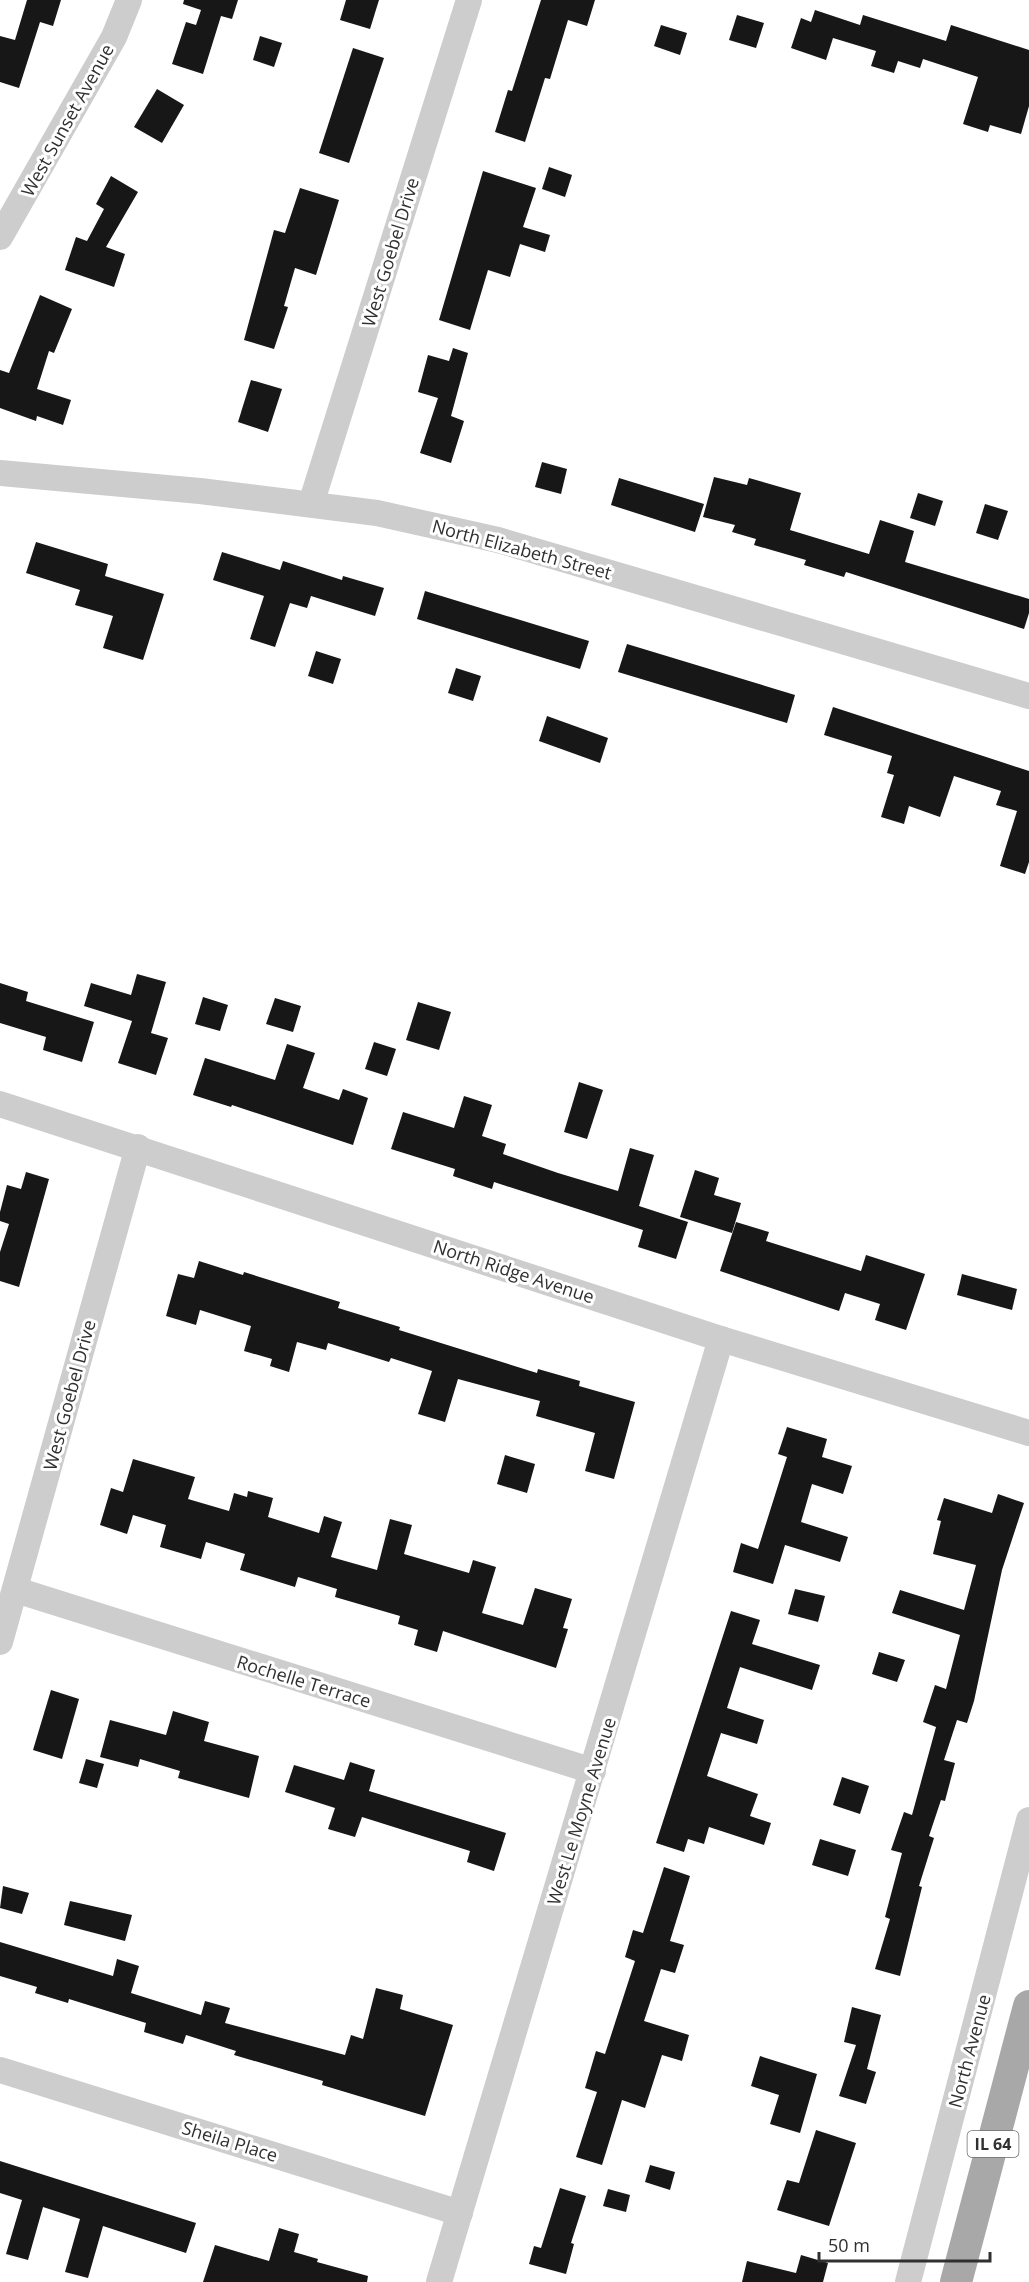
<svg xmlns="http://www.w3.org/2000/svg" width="1029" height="2282" viewBox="0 0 1029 2282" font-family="'Open Sans',sans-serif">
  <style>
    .building { fill: #171717 }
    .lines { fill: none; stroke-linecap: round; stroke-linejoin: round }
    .minor { stroke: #cdcdcd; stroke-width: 26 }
    .major { stroke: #a8a8a8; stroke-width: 32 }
    .labels { text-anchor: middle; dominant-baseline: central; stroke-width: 6; stroke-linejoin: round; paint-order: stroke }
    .shield { fill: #fff; stroke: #6e6e6e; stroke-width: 1.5 }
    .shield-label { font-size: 16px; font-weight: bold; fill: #303030 }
    .street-label { font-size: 18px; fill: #303030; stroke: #fff }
  </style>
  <rect width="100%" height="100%" fill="#fff"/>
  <g class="building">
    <polygon points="27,0 61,0 53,26 40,22 19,88 0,82 0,36 15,40"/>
    <polygon points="184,0 238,0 232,19 221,16 203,74 172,64 186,22 196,25 201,10 183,4"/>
    <polygon points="346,0 379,0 370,29 340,20"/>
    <polygon points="541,0 595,0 587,26 568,20 550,79 545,78 525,142 495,132 508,90 512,91"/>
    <polygon points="815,10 860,25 863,15 946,41 951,25 1029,50 1029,106 1021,134 990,125 988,132 963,124 978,77 923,59 920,68 898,61 894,73 871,66 876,51 833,38 826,60 791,48 801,18 811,22"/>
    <polygon points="737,15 764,23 756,48 729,40"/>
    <polygon points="661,25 687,33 680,55 654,46"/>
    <polygon points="260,36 282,43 274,67 253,60"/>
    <polygon points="353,48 384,58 349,163 319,153"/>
    <polygon points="157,89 184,105 162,143 134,127"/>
    <polygon points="549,167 572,175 565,197 542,189"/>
    <polygon points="483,171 536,188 523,227 550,235 545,252 520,244 510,277 488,270 470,330 439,320"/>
    <polygon points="111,176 138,192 106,247 125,254 114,287 65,270 76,237 87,241 104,209 96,204"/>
    <polygon points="300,188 339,200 316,275 295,268 284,306 288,307 274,349 244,340 274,230 285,233"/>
    <polygon points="40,295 72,309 54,353 49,351 37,389 71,400 63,425 37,416 36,421 0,408 0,370 9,373"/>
    <polygon points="453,348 468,353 451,416 464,421 451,463 420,453 438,398 418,392 428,355 449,361"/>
    <polygon points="251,380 282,389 268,432 238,422"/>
    <polygon points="542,462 567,469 561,494 535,487"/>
    <polygon points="714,477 747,485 749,478 801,493 790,530 869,554 880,520 914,531 905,562 1029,599 1029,613 1024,629 846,572 844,577 804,565 806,560 754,545 756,539 732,532 735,525 703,517"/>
    <polygon points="619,478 704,504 695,532 611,505"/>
    <polygon points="918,493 943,501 935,526 910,518"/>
    <polygon points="985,504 1008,511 998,540 976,533"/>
    <polygon points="36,542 108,564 105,576 164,594 143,660 103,648 113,616 75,605 80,590 26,573"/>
    <polygon points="222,552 280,570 283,561 342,580 343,576 384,588 375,616 311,596 307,608 290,603 275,647 250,639 264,596 213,580"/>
    <polygon points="425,591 589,641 580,669 417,619"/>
    <polygon points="627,644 795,695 787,723 618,672"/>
    <polygon points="316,651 341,659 333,684 308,676"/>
    <polygon points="456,668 481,676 473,701 448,693"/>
    <polygon points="833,707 1029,771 1029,862 1025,874 1000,866 1017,811 996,805 1001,791 954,776 940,817 909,806 904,824 881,817 894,775 887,773 892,756 824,735"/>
    <polygon points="547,716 608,738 600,763 539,741"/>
    <polygon points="137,974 166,982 151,1033 168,1038 156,1075 118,1063 132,1021 84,1006 91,983 131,995"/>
    <polygon points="0,983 28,992 26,1001 94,1022 82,1062 43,1050 46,1037 0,1023"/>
    <polygon points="203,997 228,1005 220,1031 195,1024"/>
    <polygon points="275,998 301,1006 293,1032 266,1024"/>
    <polygon points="418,1002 451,1012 439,1050 406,1040"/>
    <polygon points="374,1042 396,1049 387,1076 365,1069"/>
    <polygon points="287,1044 315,1053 303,1088 339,1100 343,1089 368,1098 353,1145 232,1105 231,1107 193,1095 205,1058 275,1080"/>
    <polygon points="579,1082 603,1090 587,1139 564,1132"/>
    <polygon points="464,1096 492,1105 482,1136 506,1144 503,1154 558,1173 618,1191 630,1148 654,1155 639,1206 688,1222 676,1259 638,1247 643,1230 494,1182 492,1189 453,1176 455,1169 391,1149 403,1112 454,1128"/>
    <polygon points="695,1170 719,1178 714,1195 741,1203 732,1233 680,1217"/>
    <polygon points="26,1172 49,1179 19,1287 0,1281 0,1252 9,1224 0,1221 0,1212 7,1185 21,1189"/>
    <polygon points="736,1222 769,1232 766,1241 861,1271 866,1255 925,1274 906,1330 875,1320 880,1304 845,1293 839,1311 720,1271"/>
    <polygon points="199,1261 243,1275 244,1272 340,1302 338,1308 400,1327 399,1330 537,1373 538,1369 580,1381 579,1386 635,1402 614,1479 585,1471 595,1433 536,1416 540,1401 458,1379 445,1422 418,1414 432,1371 391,1358 389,1362 328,1343 326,1350 297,1342 289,1372 270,1366 272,1359 244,1351 251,1326 200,1310 196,1325 166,1316 178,1274 194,1278"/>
    <polygon points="962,1274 1017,1289 1012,1310 957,1295"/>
    <polygon points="787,1427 827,1439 822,1457 852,1466 843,1494 812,1484 801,1522 848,1537 840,1562 785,1545 773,1584 733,1572 741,1543 758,1549 787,1457 778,1454"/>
    <polygon points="505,1455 535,1464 527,1493 497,1484"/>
    <polygon points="133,1459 195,1477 188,1499 229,1511 234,1493 247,1497 248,1491 273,1498 268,1517 319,1533 324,1516 342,1522 331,1557 377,1570 390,1519 412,1525 404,1554 469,1573 473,1560 496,1567 482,1613 523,1625 535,1588 572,1599 563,1628 568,1629 556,1668 443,1631 437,1652 414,1645 418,1630 398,1624 400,1616 335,1597 337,1589 298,1577 295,1587 240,1570 245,1554 206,1542 201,1559 160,1547 166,1525 133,1515 127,1534 100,1525 111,1488 123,1492"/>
    <polygon points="998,1494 1024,1503 1002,1570 974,1701 967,1723 957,1720 944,1760 955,1763 945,1801 941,1800 929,1836 934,1838 919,1886 922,1887 900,1976 875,1969 890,1919 885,1917 902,1853 891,1850 904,1812 912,1815 936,1727 923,1722 935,1685 946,1689 960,1635 892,1613 900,1590 964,1610 976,1565 933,1554 941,1521 937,1520 944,1498 992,1513"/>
    <polygon points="795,1589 825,1596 818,1622 788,1614"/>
    <polygon points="731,1611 760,1620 752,1644 820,1665 812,1690 740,1667 727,1708 764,1720 757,1744 721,1733 707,1776 758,1794 750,1816 771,1823 764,1845 709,1827 704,1844 688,1839 684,1852 656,1843"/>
    <polygon points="879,1652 905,1660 897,1682 872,1674"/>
    <polygon points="51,1690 79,1699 62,1759 33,1750"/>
    <polygon points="173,1711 209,1722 204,1741 259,1756 249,1798 178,1778 180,1771 140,1759 138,1767 100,1757 110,1720 166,1735"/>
    <polygon points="86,1759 104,1764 97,1788 79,1783"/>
    <polygon points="350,1762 375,1770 369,1791 506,1833 494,1871 467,1862 470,1851 362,1817 355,1837 328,1829 335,1808 285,1792 294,1765 344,1780"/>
    <polygon points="842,1777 869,1786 860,1814 833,1805"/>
    <polygon points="820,1839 856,1850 848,1876 812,1865"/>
    <polygon points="664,1867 690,1876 670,1941 684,1945 675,1973 661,1969 644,2021 689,2035 682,2061 662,2055 645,2108 622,2100 602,2165 576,2157 597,2092 585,2088 596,2051 605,2054 635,1961 625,1957 633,1930 643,1933"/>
    <polygon points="3,1886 29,1893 22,1914 0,1908"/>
    <polygon points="70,1901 132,1915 125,1941 64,1925"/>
    <polygon points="0,1942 113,1976 117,1959 139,1966 131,1993 201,2015 205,2001 230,2008 225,2023 345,2055 351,2035 363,2039 376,1988 403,1995 400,2009 453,2025 425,2116 322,2085 323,2081 234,2055 236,2051 186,2035 183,2044 144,2032 146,2023 69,1999 68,2003 35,1993 37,1987 0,1976"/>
    <polygon points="852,2007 881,2015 867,2069 876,2072 866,2104 839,2096 856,2045 844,2042"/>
    <polygon points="760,2056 817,2074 800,2133 770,2124 779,2095 751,2086"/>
    <polygon points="816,2130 856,2143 829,2226 777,2210 787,2180 799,2183"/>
    <polygon points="0,2161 196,2223 186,2253 103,2226 88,2278 65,2272 80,2219 43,2207 28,2260 6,2254 22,2200 0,2193"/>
    <polygon points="650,2165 675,2172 670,2190 645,2182"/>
    <polygon points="560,2188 586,2196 571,2243 574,2244 566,2274 529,2264 534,2246 541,2248"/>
    <polygon points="608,2189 630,2195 626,2212 603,2206"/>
    <polygon points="279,2228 299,2234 294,2252 318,2259 317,2262 368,2276 367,2282 203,2282 215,2245 269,2261"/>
    <polygon points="801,2255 828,2263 823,2282 742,2282 747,2261 796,2273"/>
  </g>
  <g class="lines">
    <g class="minor">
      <polyline points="0,237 114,37 129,0"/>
      <polyline points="0,473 200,491 377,513 498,540 1029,696"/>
      <polyline points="311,504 469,0"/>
      <polyline points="0,1104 721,1339 1029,1433"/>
      <polyline points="16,1590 593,1771"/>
      <polyline points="0,1642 138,1147"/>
      <polyline points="0,2070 460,2213"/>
      <polyline points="439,2282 721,1339"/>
      <polyline points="908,2282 1029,1820"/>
    </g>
    <polyline class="major" points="956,2282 1029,2006"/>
  </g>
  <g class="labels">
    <rect class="shield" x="967.5" y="2131" width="51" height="26" rx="4.5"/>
    <g class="shield-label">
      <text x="993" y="2144">IL 64</text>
    </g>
    <g class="street-label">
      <text transform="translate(67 120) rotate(-61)">West Sunset Avenue</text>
      <text transform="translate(390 252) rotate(-73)">West Goebel Drive</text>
      <text transform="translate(522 549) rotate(15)">North Elizabeth Street</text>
      <text transform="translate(514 1271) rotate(18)">North Ridge Avenue</text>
      <text transform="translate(69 1395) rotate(-75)">West Goebel Drive</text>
      <text transform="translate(304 1681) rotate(17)">Rochelle Terrace</text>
      <text transform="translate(581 1811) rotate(-73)">West Le Moyne Avenue</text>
      <text transform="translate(969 2051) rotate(-75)">North Avenue</text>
      <text transform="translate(230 2141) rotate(17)">Sheila Place</text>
    </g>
  </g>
  <path d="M819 2252v9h171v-9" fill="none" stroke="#303030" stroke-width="3"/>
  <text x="828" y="2252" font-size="18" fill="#303030" stroke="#ffffff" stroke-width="4.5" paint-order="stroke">50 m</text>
</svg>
